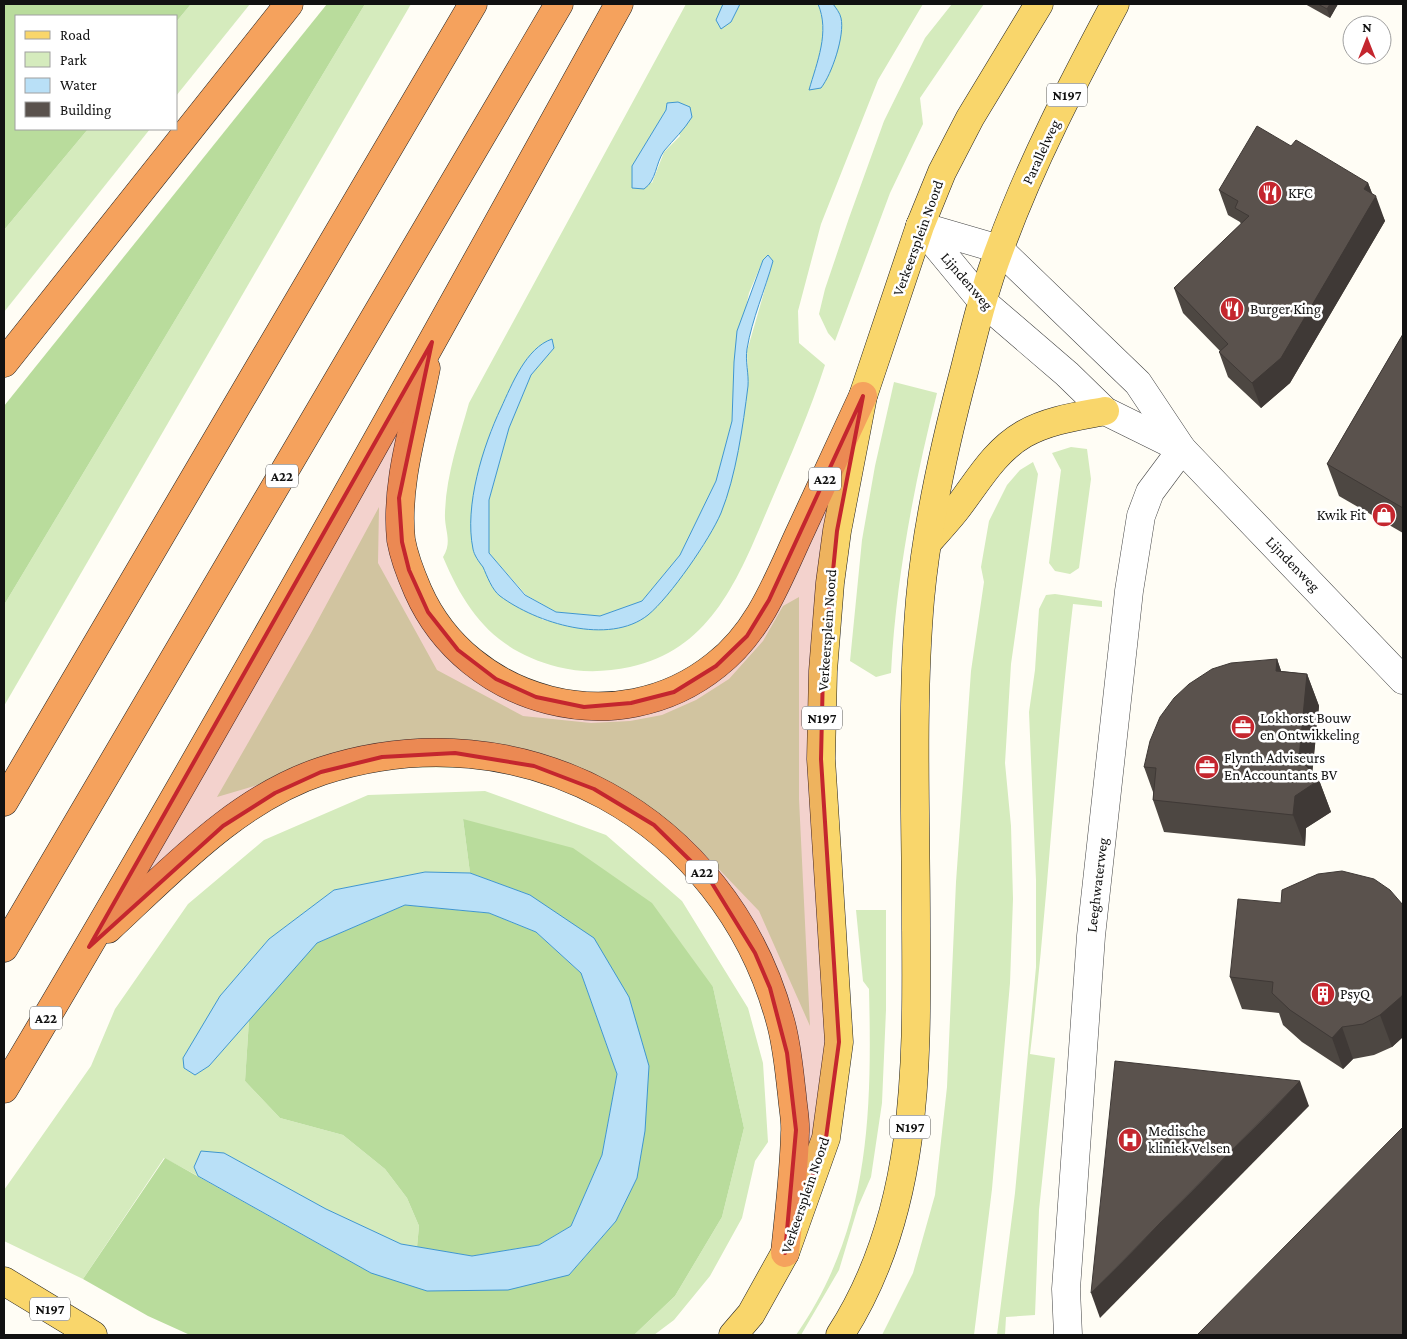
<svg xmlns="http://www.w3.org/2000/svg" width="1407" height="1339" viewBox="0 0 1407 1339" font-family="'Crimson Pro',serif">
  <style>
    .green { fill: #d5ebbd; fill-rule: evenodd }
    .forest { fill: #b9dc9c }
    .water { fill: #b9e0f7; stroke: #3f96cf }
    .lines { fill: none; stroke-linecap: round; stroke-linejoin: round }
    .minor-casing { stroke: #444; stroke-width: 29 }
    .major-casing { stroke: #222; stroke-width: 29 }
    .highway-casing { stroke: #222; stroke-width: 29 }
    .minor { stroke: #fff; stroke-width: 28 }
    .major { stroke: #f9d66b; stroke-width: 28 }
    .highway { stroke: #f5a25d; stroke-width: 28 }
    .wall { fill: #4d4742 }
    .shaded-wall { fill: #3f3936 }
    .building { fill: #5a524d; stroke: #3f3936 }
    .marked { fill: #c4262e; fill-opacity: 0.2; stroke: #c4262e; stroke-width: 4; stroke-linejoin: round }
    .labels { text-anchor: middle; dominant-baseline: central; stroke-width: 5; stroke-linejoin: round; paint-order: stroke }
    .shield { fill: #fff; stroke: #585858; stroke-width: 1 }
    .shield-label { font-size: 14px; font-weight: bold; fill: #111 }
    .street-label { font-size: 15px; fill: #111; stroke: #fff }
    .poi-label { font-size: 15px; fill: #111; stroke: #fff; text-anchor: start }
  </style>
  <rect width="100%" height="100%" fill="#fffdf5"/>
  <g class="green">
    <polygon points="191,4 250,4 176,96 176,22"/>
    <polygon points="365,4 411,4 4,706 4,605"/>
    <path d="M 686,4 L 723,4 L 716,20 L 731,22 L 740,4 L 818,4 C 830,32 817,61 810,89 L 841,19 L 833,4 L 923,4 L 878,80 L 821,224 L 798,311 L 799,343 L 825,365 C 810,411 791,455 772,499 C 741,571 715,649 630,667 C 606,672 582,673 558,667 C 496,651 467,614 443,557 C 453,541 444,530 445,513 C 446,475 459,439 469,403 ZM 667,103 L 680,136 L 664,152 L 652,183 L 632,166 L 666,110 ZM 768,255 L 773,261 L 747,351 L 748,384 L 737,455 L 721,512 L 702,548 L 648,615 L 622,627 L 543,620 L 473,550 L 491,430 L 509,392 L 531,354 L 554,348 L 531,375 L 509,428 L 489,500 L 489,553 L 526,595 L 556,612 L 600,616 L 642,601 L 680,555 L 716,481 L 732,421 L 734,362 L 749,293 L 763,260 Z"/>
    <polygon points="952,4 984,4 920,98 923,124 890,193 835,341 828,333 819,314 825,289 849,218 884,121 925,38"/>
    <polygon points="88,129 150,129 4,312 4,230"/>
    <path d="M 894,382 L 937,393 C 914,485 896,578 891,673 L 876,677 L 850,661 L 862,540 L 875,466 Z"/>
    <polygon points="1071,447 1087,449 1091,479 1079,568 1070,574 1055,571 1049,563 1061,470 1052,453"/>
    <polygon points="1033,462 1038,474 1011,664 1005,763 1011,826 1013,899 1010,983 992,1189 974,1335 882,1335 913,1273 935,1195 947,1087 956,882 971,671 984,582 981,567 989,521 1007,485 1020,470"/>
    <polygon points="379,507 378,563 437,670 523,716 591,723 630,721 662,715 696,700 729,679 763,641 783,606 799,597 799,799 810,1026 759,911 689,838 632,798 569,768 318,767 217,797 311,633"/>
    <path d="M 1055,594 L 1102,601 L 1102,607 L 1073,604 C 1055,754 1048,904 1030,1054 L 1055,1058 L 1039,1210 L 1035,1315 L 1006,1317 L 1005,1335 L 997,1335 L 1015,1193 L 1036,967 L 1036,880 L 1029,712 L 1035,670 L 1039,609 L 1046,595 Z"/>
    <polygon points="485,791 606,835 682,901 748,1008 763,1063 768,1142 755,1161 742,1218 710,1276 674,1320 654,1335 634,1335 675,1296 722,1217 744,1128 713,987 463,819 470,873 425,872 334,890 269,939 220,996 184,1068 195,1075 209,1066 249,1020 245,1081 280,1118 343,1135 385,1169 407,1198 419,1226 417,1247 401,1244 326,1209 224,1153 194,1167 198,1176 164,1158 83,1279 4,1241 4,1190 91,1066 115,1009 188,904 264,840 368,795"/>
    <path d="M 856,910 L 886,910 L 886,1010 L 882,1103 L 871,1177 L 858,1207 L 839,1270 L 801,1335 L 796,1335 C 870,1229 872,1114 869,989 L 863,981 Z"/>
  </g>
  <g class="forest">
    <polygon points="4,4 191,4 176,22 176,16 16,16 16,129 88,129 4,230"/>
    <polygon points="327,4 365,4 4,605 4,406"/>
    <polygon points="463,819 573,848 652,903 713,987 744,1128 722,1217 675,1296 634,1335 190,1335 148,1316 83,1279 165,1158 371,1273 569,1275 616,1221 637,1178 649,1066 530,895 470,873"/>
    <polygon points="405,905 489,913 536,932 581,973 617,1074 602,1155 571,1226 539,1245 472,1256 417,1247 419,1226 407,1198 385,1169 343,1135 280,1118 245,1081 249,1020 280,983 317,943"/>
  </g>
  <g class="water">
    <polygon points="723,4 740,4 731,22 721,29 716,20"/>
    <path d="M 818,4 L 833,4 C 836,8 840,13 841,18 C 845,35 832,74 821,88 L 809,90 C 817,62 830,32 818,4 Z"/>
    <path d="M 678,102 L 690,107 L 692,117 C 684,130 674,139 664,151 C 655,164 657,180 644,189 L 632,188 L 632,166 L 666,110 L 667,103 Z"/>
    <path d="M 768,255 L 773,261 C 765,290 752,319 747,349 C 745,361 749,374 748,386 C 743,426 736,476 721,513 C 710,539 670,597 648,615 C 609,646 536,623 500,596 C 492,590 487,576 483,567 C 479,562 474,555 473,549 C 464,506 483,446 501,408 C 512,384 526,348 552,339 L 554,348 L 531,375 L 509,428 L 489,500 L 489,553 L 525,595 L 556,612 L 600,616 L 642,601 L 680,555 L 716,481 L 732,421 L 734,362 L 737,331 L 763,260 Z"/>
    <polygon points="425,872 470,873 530,895 594,938 629,997 649,1066 645,1131 637,1178 616,1221 569,1275 508,1290 427,1291 371,1273 198,1176 194,1167 201,1151 224,1153 326,1209 401,1244 472,1256 539,1245 571,1226 602,1155 617,1074 581,973 536,932 489,913 405,905 317,943 209,1066 195,1075 184,1068 183,1058 220,996 269,939 334,890"/>
  </g>
  <g class="lines">
    <g class="minor-casing">
      <g id="minor">
        <polyline points="920,226 999,249 1138,383 1182,449 1403,680"/>
        <polyline points="920,226 982,301 1067,374 1105,411 1180,448"/>
        <polyline points="1068,1335 1066,1289 1091,936 1129,591 1141,516 1150,492 1182,449"/>
      </g>
    </g>
    <g class="major-casing">
      <g id="major">
        <path d="M 928,542 C 937,532 947,521 955,511 C 977,483 993,452 1024,434 C 1048,420 1079,416 1105,411"/>
        <polyline points="4,1281 93,1335"/>
        <polyline points="733,1335 751,1314 785,1253 826,1138 839,1042 821,759 823,671 830,583 837,531 863,396 920,226 942,172 970,118 1039,4"/>
        <path d="M 840,1335 C 919,1213 917,1066 916,926 C 916,819 911,706 920,600 C 927,522 945,443 965,368 C 975,328 985,287 1000,248 C 1031,163 1073,83 1115,4"/>
      </g>
    </g>
    <g class="highway-casing">
      <g id="highway">
        <polyline points="4,363 289,4"/>
        <path d="M 426,368 C 415,424 395,483 401,540 C 404,557 411,575 418,591 C 468,704 618,744 716,665 C 760,631 778,579 801,530 C 821,486 842,441 863,396"/>
        <polyline points="4,802 473,4"/>
        <path d="M 108,929 C 172,870 237,799 322,771 C 522,706 725,818 780,1020 C 787,1044 789,1070 792,1095 C 793,1108 796,1121 795,1133 C 794,1173 789,1213 785,1253"/>
        <polyline points="4,948 559,4"/>
        <path d="M 4,1089 C 217,732 418,368 619,4"/>
      </g>
    </g>
    <use href="#minor" class="minor"/>
    <use href="#major" class="major"/>
    <use href="#highway" class="highway"/>
  </g>
  <g class="wall">
    <polygon points="1305,4 1338,4 1330,18"/>
    <polygon points="1291,146 1368,183 1372,193 1385,221 1290,383 1261,408 1228,377 1219,352 1220,351 1183,313 1174,288 1241,224 1240,222 1228,215 1219,190"/>
    <polygon points="1403,334 1403,533 1339,496 1327,464"/>
    <polygon points="1277,659 1281,671 1307,674 1319,706 1312,772 1319,780 1331,812 1306,828 1305,846 1164,832 1153,800 1153,792 1144,767"/>
    <polygon points="1281,903 1403,905 1403,1037 1392,1047 1374,1055 1353,1059 1343,1069 1302,1042 1283,1025 1279,1013 1242,1009 1230,977"/>
  </g>
  <g class="shaded-wall">
    <polygon points="1330,4 1338,4 1330,18 1327,9"/>
    <polygon points="1368,183 1374,199 1376,196 1385,221 1290,383 1261,408 1252,383"/>
    <polygon points="1277,659 1288,691 1276,671"/>
    <polygon points="1307,674 1319,706 1311,786 1319,780 1331,812 1306,828 1305,846 1293,815"/>
    <polygon points="1403,993 1403,1037 1392,1047 1380,1015"/>
    <polygon points="1342,1027 1353,1059 1343,1069 1332,1038"/>
    <polygon points="1300,1081 1309,1106 1100,1318 1091,1293"/>
  </g>
  <g class="building">
    <polygon points="1318,4 1330,4 1327,9"/>
    <polygon points="1257,126 1291,146 1296,140 1318,153 1368,183 1364,189 1376,196 1281,358 1252,383 1219,352 1228,344 1174,288 1249,216 1235,208 1238,201 1219,190"/>
    <polygon points="1403,334 1403,508 1327,464"/>
    <polygon points="1277,659 1276,671 1307,674 1299,758 1319,780 1295,796 1293,815 1153,800 1156,768 1144,767 1150,741 1160,717 1174,698 1189,684 1212,669 1231,663"/>
    <polygon points="1342,871 1374,879 1390,890 1403,905 1403,993 1402,996 1380,1015 1363,1024 1342,1027 1332,1038 1290,1010 1272,993 1273,982 1230,977 1238,899 1281,903 1282,890 1318,874"/>
    <polygon points="1115,1061 1300,1081 1091,1293"/>
    <polygon points="1403,1127 1403,1335 1197,1335"/>
  </g>
  <path class="marked" d="M 432,342 L 399,498 L 402,542 L 409,570 L 428,612 L 458,650 L 496,679 L 536,697 L 584,707 L 631,703 L 674,692 L 716,666 L 747,636 L 769,600 L 863,396 L 837,531 L 823,671 L 821,759 L 839,1042 L 826,1138 L 785,1253 L 796,1130 L 787,1053 L 770,988 L 755,953 L 710,880 L 654,825 L 594,789 L 534,766 L 455,753 L 382,757 L 321,772 L 275,793 L 223,826 L 89,947 Z"/>
  <defs>
    <g id="restaurant-disc" transform="scale(1.25)"><circle r="9.5" fill="#c4262e" stroke="#fff"/><path d="M-5-6h1v4h1v-4h1v4h1v-4h1v5L-1.5 .5V6h-2V.5L-5-1ZM5-6V6H3V1.5H1.5Q1.5-4 5-6Z" fill="#fff"/></g>
    <g id="shop-disc" transform="scale(1.25)"><circle r="9.5" fill="#c4262e" stroke="#fff"/><path d="M-5-2.5h2.3a2.7 3.5 0 0 1 5.4 0H5L5.5 6h-11ZM-1.5-2.5h3a1.5 2.3 0 0 0-3 0Z" fill="#fff"/></g>
    <g id="office-disc" transform="scale(1.25)"><circle r="9.5" fill="#c4262e" stroke="#fff"/><path d="M-6-3h4V-5.5h4V-3h4V5H-6ZM-1-4.5V-3h2v-1.5ZM-6 0V1H6V0Z" fill="#fff"/></g>
    <g id="building-disc" transform="scale(1.25)"><circle r="9.5" fill="#c4262e" stroke="#fff"/><path d="M-4-6H4V6H1V3H-1V6H-4ZM-2.5-4.3h1.7v1.8h-1.7ZM.8-4.3h1.7v1.8H.8ZM-2.5-1h1.7V.8h-1.7ZM.8-1h1.7V.8H.8Z" fill="#fff"/></g>
    <g id="hospital-disc" transform="scale(1.25)"><circle r="9.5" fill="#c4262e" stroke="#fff"/><path d="M-5-5h3v3.5h4V-5h3V5h-3V1.5h-4V5h-3Z" fill="#fff"/></g>
  </defs>
  <g fill-rule="evenodd">
    <use href="#restaurant-disc" x="1270" y="193"/>
    <use href="#restaurant-disc" x="1232" y="309"/>
    <use href="#shop-disc" x="1384" y="515"/>
    <use href="#office-disc" x="1243" y="727"/>
    <use href="#office-disc" x="1207" y="767"/>
    <use href="#building-disc" x="1323" y="994"/>
    <use href="#hospital-disc" x="1130" y="1140"/>
  </g>
  <g class="labels">
    <g class="shield">
      <rect x="1047" y="83.5" width="40" height="23" rx="4"/>
      <rect x="266" y="464.5" width="32" height="23" rx="4"/>
      <rect x="809" y="467.5" width="32" height="23" rx="4"/>
      <rect x="802" y="706.5" width="40" height="23" rx="4"/>
      <rect x="686" y="860.5" width="32" height="23" rx="4"/>
      <rect x="30" y="1006.5" width="32" height="23" rx="4"/>
      <rect x="890" y="1115.5" width="40" height="23" rx="4"/>
      <rect x="30" y="1297.5" width="40" height="23" rx="4"/>
    </g>
    <g class="shield-label">
      <text x="1067" y="95">N197</text>
      <text x="282" y="476">A22</text>
      <text x="825" y="479">A22</text>
      <text x="822" y="718">N197</text>
      <text x="702" y="872">A22</text>
      <text x="46" y="1018">A22</text>
      <text x="910" y="1127">N197</text>
      <text x="50" y="1309">N197</text>
    </g>
    <g class="street-label">
      <text transform="translate(1041 152) rotate(-65)">Parallelweg</text>
      <text transform="translate(918 238) rotate(-70)">Verkeersplein Noord</text>
      <text transform="translate(967 281) rotate(49)">Lijndenweg</text>
      <text transform="translate(1293 564) rotate(46)">Lijndenweg</text>
      <text transform="translate(827 630) rotate(-86)">Verkeersplein Noord</text>
      <text transform="translate(1097 885) rotate(-83)">Leeghwaterweg</text>
      <text transform="translate(805 1195) rotate(-71)">Verkeersplein Noord</text>
    </g>
    <g class="poi-label">
      <text x="1288" y="193">KFC</text>
      <text x="1250" y="309">Burger King</text>
      <text x="1366" y="515" text-anchor="end">Kwik Fit</text>
      <text x="1260" y="718">Lokhorst Bouw<tspan x="1260" dy="17">en Ontwikkeling</tspan></text>
      <text x="1224" y="758">Flynth Adviseurs<tspan x="1224" dy="17">En Accountants BV</tspan></text>
      <text x="1340" y="994">PsyQ</text>
      <text x="1148" y="1131">Medische<tspan x="1148" dy="17">kliniek Velsen</tspan></text>
    </g>
  </g>
  <rect width="1407" height="1339" fill="none" stroke="#111111" stroke-width="10"/>
  <rect x="15" y="15" width="162" height="115" fill="#ffffff" stroke="#a0a0a0"/>
  <rect x="25" y="31" width="25" height="8" fill="#f9d66b" stroke="#a0a0a0"/>
  <text x="60" y="40" font-size="15" fill="#111111">Road</text>
  <rect x="25" y="52" width="25" height="15" fill="#d5ebbd" stroke="#a0a0a0"/>
  <text x="60" y="65" font-size="15" fill="#111111">Park</text>
  <rect x="25" y="78" width="25" height="15" fill="#b9e0f7" stroke="#a0a0a0"/>
  <text x="60" y="90" font-size="15" fill="#111111">Water</text>
  <rect x="25" y="102" width="25" height="15" fill="#5a524d" stroke="#a0a0a0"/>
  <text x="60" y="115" font-size="15" fill="#111111">Building</text>
  <g transform="translate(1367 40)"><circle r="24" fill="#ffffff" stroke="#a0a0a0"/>
  <path d="M0-4L9 19L0 12L-9 19Z" fill="#c4262e"/>
  <text y="-8" font-size="14" font-weight="bold" text-anchor="middle" fill="#111111">N</text>
  </g>
</svg>
